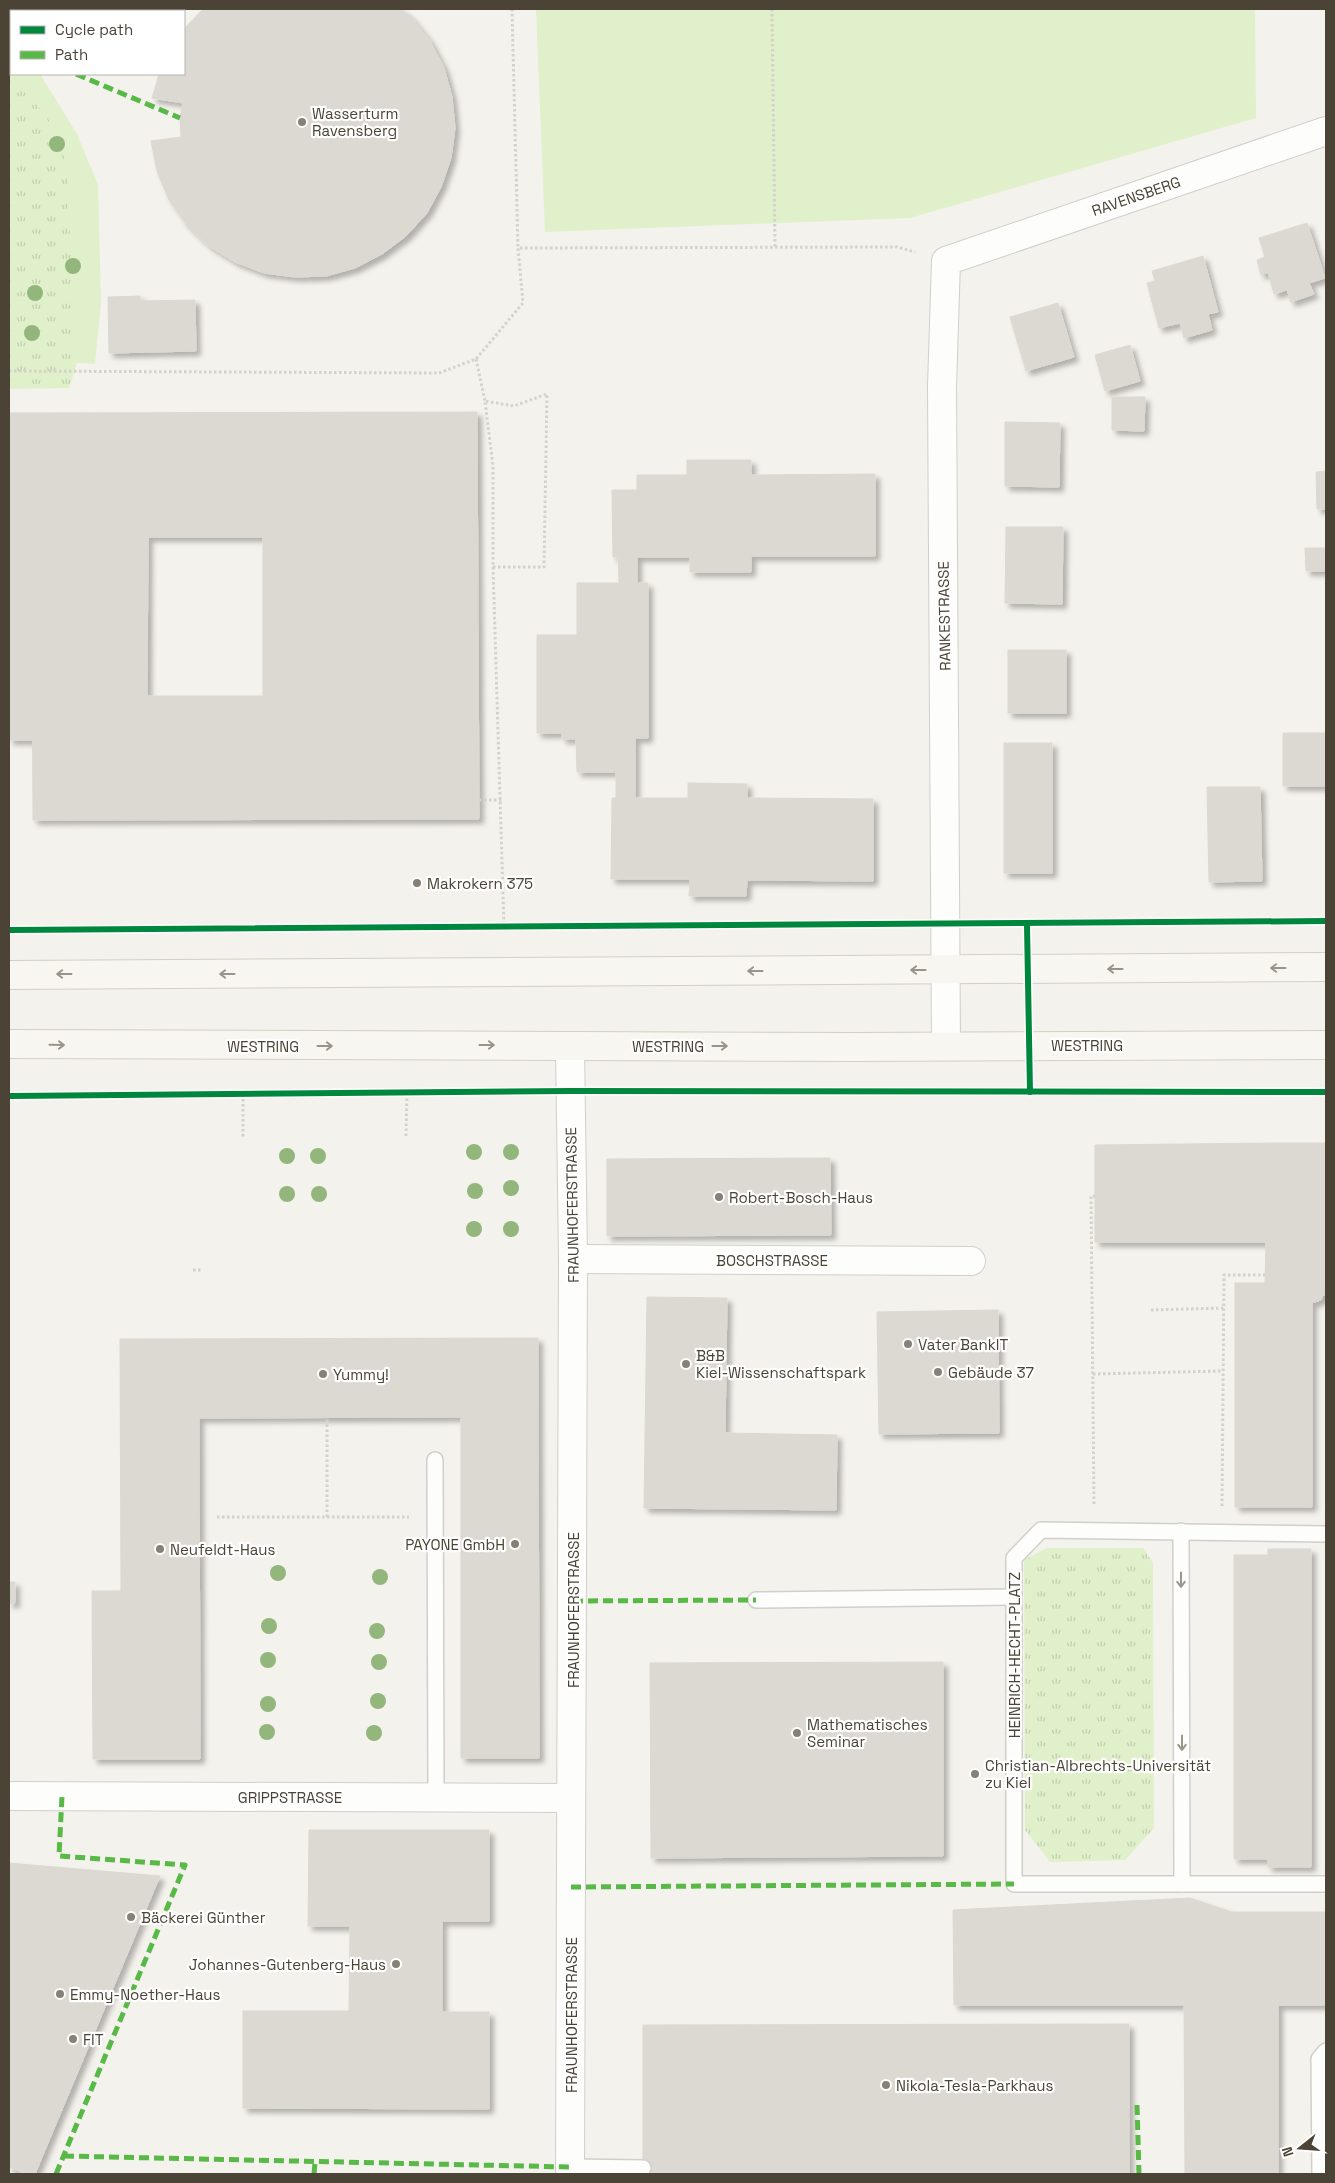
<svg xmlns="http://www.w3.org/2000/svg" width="1335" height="2183" viewBox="0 0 1335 2183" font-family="'Space Grotesk',sans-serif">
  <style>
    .green { fill: #e0f0ca }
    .park { fill: url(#park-tufts) }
    .building { fill: #dbd9d2; stroke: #dcd9d2; fill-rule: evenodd; filter: url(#shadow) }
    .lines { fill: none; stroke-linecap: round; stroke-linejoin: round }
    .service-casing { stroke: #d1cfca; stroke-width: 18 }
    .minor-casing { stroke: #d1cfca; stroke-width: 30 }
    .secondary-casing { stroke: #d3cfc3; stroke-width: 30 }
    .path { stroke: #d3d2cb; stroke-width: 3; stroke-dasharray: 2.5 2.5; stroke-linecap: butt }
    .service { stroke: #fdfdfc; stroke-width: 15 }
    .minor { stroke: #fdfdfc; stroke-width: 28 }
    .secondary { stroke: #f7f6f0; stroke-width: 28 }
    .quiet { stroke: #58b947; stroke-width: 5; stroke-dasharray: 10 5; stroke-linecap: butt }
    .cycleway-casing { stroke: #fff; stroke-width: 9 }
    .cycleway { stroke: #00873e; stroke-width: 6 }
    .tree { fill: #93b67d }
    .oneway { stroke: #98948a }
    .oneway2 { stroke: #9b978f }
    .poi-dot { fill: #868176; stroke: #fff; stroke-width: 2 }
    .labels { text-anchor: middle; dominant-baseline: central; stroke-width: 4.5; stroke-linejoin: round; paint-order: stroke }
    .poi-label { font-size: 15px; fill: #4b4436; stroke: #fff; text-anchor: start }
    .street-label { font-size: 15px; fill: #4b4436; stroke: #fff }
  </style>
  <defs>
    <pattern id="park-tufts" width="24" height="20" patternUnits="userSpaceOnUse" patternTransform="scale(1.25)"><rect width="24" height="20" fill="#e0f0ca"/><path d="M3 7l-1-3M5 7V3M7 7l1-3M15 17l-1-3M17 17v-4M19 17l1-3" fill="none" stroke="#c2cfae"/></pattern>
    <filter id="shadow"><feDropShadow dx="4.5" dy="4.5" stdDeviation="2.5" flood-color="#0004"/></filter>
  </defs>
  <rect width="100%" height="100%" fill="#f3f2ec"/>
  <g class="green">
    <polygon points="536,9 1255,9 1256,118 910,218 545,232"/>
    <polygon points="9,16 11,21 11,74 40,74 77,134 98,185 101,302 95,364 77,363 9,100"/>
  </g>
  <g class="park">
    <polygon points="9,79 31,98 57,130 66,166 77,363 69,388 9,389"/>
    <polygon points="1047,1548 1143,1548 1153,1563 1154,1828 1125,1860 1050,1862 1025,1830 1024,1560"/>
  </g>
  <g class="building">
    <path d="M 203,9 L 401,9 L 411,17 L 430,41 L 444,68 L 452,97 L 455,128 L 451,158 L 441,187 L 427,213 L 406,236 L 382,254 L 355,268 L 326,276 L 295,277 L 264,273 L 235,262 L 209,246 L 187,225 L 169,200 L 157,171 L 151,141 L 181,137 L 180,118 L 183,103 L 152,98 L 159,74 L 184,74 L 184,29 ZM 294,51 L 312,51 L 331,56 L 347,67 L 361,80 L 370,97 L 375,116 L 375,135 L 369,154 L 359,170 L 345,184 L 328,193 L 309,197 L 290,196 L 271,190 L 255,179 L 242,165 L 233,148 L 229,129 L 231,110 L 236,93 L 246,77 L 260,64 L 276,56 Z"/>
    <circle cx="302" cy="124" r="81"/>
    <polygon points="1307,223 1325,278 1309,283 1314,294 1291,302 1287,290 1274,294 1268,272 1261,275 1257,260 1265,257 1259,238"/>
    <polygon points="1203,256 1218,312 1208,314 1212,330 1184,338 1180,323 1159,328 1147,283 1155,281 1152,271"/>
    <polygon points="140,296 140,301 195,300 196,351 109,353 108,297"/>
    <polygon points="1058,303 1074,357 1026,371 1010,317"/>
    <polygon points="1130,345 1140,381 1105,391 1095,355"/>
    <polygon points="1112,397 1145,397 1144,431 1112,430"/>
    <path d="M 477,412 L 479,819 L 33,820 L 31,413 ZM 148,537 L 263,537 L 263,696 L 147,696 Z"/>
    <polygon points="9,413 31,413 33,740 9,740"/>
    <polygon points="1005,422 1060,423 1059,487 1005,486"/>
    <polygon points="687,460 751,460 751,475 875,474 875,556 751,556 751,572 690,572 690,557 613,557 612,490 637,490 637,475 687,475"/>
    <polygon points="1326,471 1326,509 1317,509 1316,472"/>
    <polygon points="1006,527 1063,527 1062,604 1005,603"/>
    <polygon points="1305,548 1326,548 1326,571 1306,571"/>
    <polygon points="618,557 637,557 637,583 619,583"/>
    <polygon points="577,583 648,583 648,738 635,738 635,772 577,772 576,739 562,739 562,733 537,733 537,635 577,635"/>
    <rect x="1008" y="650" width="58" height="63"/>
    <rect x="1283" y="733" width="43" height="53"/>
    <rect x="1004" y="743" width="48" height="130"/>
    <polygon points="635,772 635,798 616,798 616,773"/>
    <polygon points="688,783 747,784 747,798 873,799 873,881 747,880 746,896 689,896 690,879 611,879 612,798 688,798"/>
    <polygon points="1207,787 1260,787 1262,881 1209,882"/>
    <polygon points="1273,1143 1326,1143 1326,1295 1323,1295 1321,1300 1312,1303 1312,1507 1235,1507 1235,1283 1265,1283 1266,1242 1095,1242 1095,1145"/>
    <polygon points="830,1158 831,1235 607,1236 607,1159"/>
    <polygon points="647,1297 727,1298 725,1433 837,1435 836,1510 644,1508"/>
    <polygon points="998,1310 999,1433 879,1434 877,1312"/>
    <polygon points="538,1338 539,1758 461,1758 461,1417 199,1418 200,1759 93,1759 92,1591 121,1591 120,1339"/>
    <polygon points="1268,1549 1311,1549 1311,1867 1268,1867 1268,1859 1234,1859 1234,1555 1268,1555"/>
    <polygon points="9,1582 15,1582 15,1603 9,1604"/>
    <polygon points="943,1662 943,1856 651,1858 650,1663"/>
    <polygon points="309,1830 489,1830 489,1921 442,1921 442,2012 489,2012 489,2109 243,2108 243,2011 349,2011 350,1926 308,1926"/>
    <polygon points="9,1863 160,1876 35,2174 26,2174 9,2167"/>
    <polygon points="1190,1898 1232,1912 1233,2005 954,2005 953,1910"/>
    <polygon points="1232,1912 1326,1912 1326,2005 1233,2005"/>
    <polygon points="1184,2005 1278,2005 1278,2174 1185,2174"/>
    <polygon points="1129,2024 1129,2174 643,2174 643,2025"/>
  </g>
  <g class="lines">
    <g class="service-casing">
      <g id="service">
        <polyline points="64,9 65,11"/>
        <polyline points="435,1460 436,1798"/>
        <polyline points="1181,1531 1182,1884"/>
        <polyline points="1326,1534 1041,1530 1014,1558 1014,1884 1326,1884"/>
        <polyline points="756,1600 1014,1597"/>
        <polyline points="570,2167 643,2168"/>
        <polyline points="1320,2174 1319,2059 1326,2051"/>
      </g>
    </g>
    <g class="minor-casing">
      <g id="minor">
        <polyline points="570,1046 573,1259 570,2174"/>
        <polyline points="946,1046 942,387 946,261 1326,131"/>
        <polyline points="573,1259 971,1261"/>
        <polyline points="9,1796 571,1798"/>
      </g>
    </g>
    <g class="secondary-casing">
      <g id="secondary">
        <polyline points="9,975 1326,967"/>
        <polyline points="9,1044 856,1047 1326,1045"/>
      </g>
    </g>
    <g class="path">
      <polyline points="512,9 518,248"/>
      <polyline points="772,9 775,247"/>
      <polyline points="476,359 485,401"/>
      <polyline points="9,371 439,373 476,359 523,303 518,248 897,247 915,252"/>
      <polyline points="493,567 544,567 547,394 514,406 485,401 493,466 493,567 504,927"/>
      <polyline points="479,800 502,800"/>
      <polyline points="243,1094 243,1137"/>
      <polyline points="406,1136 407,1093"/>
      <polyline points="193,1270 201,1270"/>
      <polyline points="1151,1310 1223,1308"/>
      <polyline points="1093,1374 1223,1371"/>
      <polyline points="1094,1504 1091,1196 1095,1196"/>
      <polyline points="1222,1506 1224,1275 1265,1275"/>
      <polyline points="217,1517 409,1517"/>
      <polyline points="327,1517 327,1417"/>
    </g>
    <use href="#service" class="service"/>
    <use href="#minor" class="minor"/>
    <use href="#secondary" class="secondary"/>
    <g class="quiet">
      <polyline points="21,9 23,11"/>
      <polyline points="76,74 180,118"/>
      <polyline points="573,1601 756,1600"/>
      <polyline points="571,1887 1014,1884"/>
      <polyline points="1137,2105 1139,2174"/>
      <polyline points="64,2156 570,2167"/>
      <polyline points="56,2174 185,1865 59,1856 62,1796"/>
      <polyline points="314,2174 315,2163"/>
    </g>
    <g class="cycleway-casing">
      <g id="cycleway">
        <polyline points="1027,925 1030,1092"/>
        <polyline points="9,930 1326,921"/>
        <polyline points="9,1096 571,1091 1326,1092"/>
      </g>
    </g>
    <use href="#cycleway" class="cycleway"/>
  </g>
  <g class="tree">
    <circle cx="57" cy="144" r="8"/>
    <circle cx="73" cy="266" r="8"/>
    <circle cx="35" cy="293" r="8"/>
    <circle cx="32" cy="333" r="8"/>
    <circle cx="474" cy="1152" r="8"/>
    <circle cx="511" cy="1152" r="8"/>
    <circle cx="287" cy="1156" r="8"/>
    <circle cx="318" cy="1156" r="8"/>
    <circle cx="511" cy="1188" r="8"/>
    <circle cx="475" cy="1191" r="8"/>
    <circle cx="287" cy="1194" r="8"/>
    <circle cx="319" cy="1194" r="8"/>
    <circle cx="474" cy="1229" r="8"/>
    <circle cx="511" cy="1229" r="8"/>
    <circle cx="278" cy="1573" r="8"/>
    <circle cx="380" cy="1577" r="8"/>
    <circle cx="269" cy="1626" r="8"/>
    <circle cx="377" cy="1631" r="8"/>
    <circle cx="268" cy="1660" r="8"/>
    <circle cx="379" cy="1662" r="8"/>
    <circle cx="378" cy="1701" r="8"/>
    <circle cx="268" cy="1704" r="8"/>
    <circle cx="267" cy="1732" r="8"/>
    <circle cx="374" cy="1733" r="8"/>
  </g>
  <defs><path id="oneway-shaft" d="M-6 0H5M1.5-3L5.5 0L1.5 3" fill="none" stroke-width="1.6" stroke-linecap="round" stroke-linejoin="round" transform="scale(1.25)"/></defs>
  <g class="oneway">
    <use href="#oneway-shaft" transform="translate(1278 968) rotate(180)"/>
    <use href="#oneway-shaft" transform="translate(1115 969) rotate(180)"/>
    <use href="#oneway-shaft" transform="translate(918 970) rotate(180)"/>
    <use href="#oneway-shaft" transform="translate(755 971) rotate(180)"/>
    <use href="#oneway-shaft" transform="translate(64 974) rotate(180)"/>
    <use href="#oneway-shaft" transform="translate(227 974) rotate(180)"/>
    <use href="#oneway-shaft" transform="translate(57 1045) rotate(1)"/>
    <use href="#oneway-shaft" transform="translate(487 1045)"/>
    <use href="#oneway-shaft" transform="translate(325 1046)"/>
    <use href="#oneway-shaft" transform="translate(720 1046)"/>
  </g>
  <g class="oneway2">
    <use href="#oneway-shaft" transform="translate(1181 1580) rotate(90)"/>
    <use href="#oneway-shaft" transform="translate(1182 1743) rotate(90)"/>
  </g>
  <g class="poi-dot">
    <circle cx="302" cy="122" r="5"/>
    <circle cx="417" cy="883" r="5"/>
    <circle cx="719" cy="1197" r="5"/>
    <circle cx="908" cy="1344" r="5"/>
    <circle cx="686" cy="1364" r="5"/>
    <circle cx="938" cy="1372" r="5"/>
    <circle cx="323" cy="1374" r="5"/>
    <circle cx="515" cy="1544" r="5"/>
    <circle cx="160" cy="1549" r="5"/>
    <circle cx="797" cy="1733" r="5"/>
    <circle cx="975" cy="1774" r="5"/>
    <circle cx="131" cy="1917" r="5"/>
    <circle cx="396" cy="1964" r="5"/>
    <circle cx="60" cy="1994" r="5"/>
    <circle cx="73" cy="2039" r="5"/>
    <circle cx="886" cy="2085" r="5"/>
  </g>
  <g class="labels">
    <g class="poi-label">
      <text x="312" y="113">Wasserturm<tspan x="312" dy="17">Ravensberg</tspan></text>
      <text x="427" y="883">Makrokern 375</text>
      <text x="729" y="1197">Robert-Bosch-Haus</text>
      <text x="918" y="1344">Vater BankIT</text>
      <text x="696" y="1355">B&amp;B<tspan x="696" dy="17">Kiel-Wissenschaftspark</tspan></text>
      <text x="948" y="1372">Gebäude 37</text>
      <text x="333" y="1374">Yummy!</text>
      <text x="505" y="1544" text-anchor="end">PAYONE GmbH</text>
      <text x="170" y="1549">Neufeldt-Haus</text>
      <text x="807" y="1724">Mathematisches<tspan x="807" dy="17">Seminar</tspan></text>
      <text x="985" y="1765">Christian-Albrechts-Universität<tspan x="985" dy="17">zu Kiel</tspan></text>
      <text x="141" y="1917">Bäckerei Günther</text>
      <text x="386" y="1964" text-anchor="end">Johannes-Gutenberg-Haus</text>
      <text x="70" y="1994">Emmy-Noether-Haus</text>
      <text x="83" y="2039">FIT</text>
      <text x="896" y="2085">Nikola-Tesla-Parkhaus</text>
    </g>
    <g class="street-label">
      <text transform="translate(1136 196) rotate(-19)">RAVENSBERG</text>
      <text transform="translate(944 616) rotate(-91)">RANKESTRASSE</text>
      <text x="1087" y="1045">WESTRING</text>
      <text x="263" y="1046">WESTRING</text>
      <text x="668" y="1046">WESTRING</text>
      <text transform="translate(572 1205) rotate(-91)">FRAUNHOFERSTRASSE</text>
      <text x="772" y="1260">BOSCHSTRASSE</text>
      <text transform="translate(573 1610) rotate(-90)">FRAUNHOFERSTRASSE</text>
      <text transform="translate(1014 1655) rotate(-90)">HEINRICH-HECHT-PLATZ</text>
      <text x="290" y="1797">GRIPPSTRASSE</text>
      <text transform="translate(571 2015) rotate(-90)">FRAUNHOFERSTRASSE</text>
    </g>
  </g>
  <rect width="1335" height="2183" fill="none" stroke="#4b4436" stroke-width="20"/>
  <rect x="10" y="10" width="175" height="65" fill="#ffffff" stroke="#b7b4af"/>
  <rect x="20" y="26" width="25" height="8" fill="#00873e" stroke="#b7b4af"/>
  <text x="55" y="35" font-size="15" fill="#4b4436">Cycle path</text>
  <rect x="20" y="51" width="25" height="8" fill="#58b947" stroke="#b7b4af"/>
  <text x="55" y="60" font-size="15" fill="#4b4436">Path</text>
  <g transform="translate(1300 2148) rotate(253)" stroke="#ffffff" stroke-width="4" paint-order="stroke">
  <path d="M0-4L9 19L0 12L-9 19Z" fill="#4b4436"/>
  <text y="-8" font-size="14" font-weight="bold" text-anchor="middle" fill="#4b4436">N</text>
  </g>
</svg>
